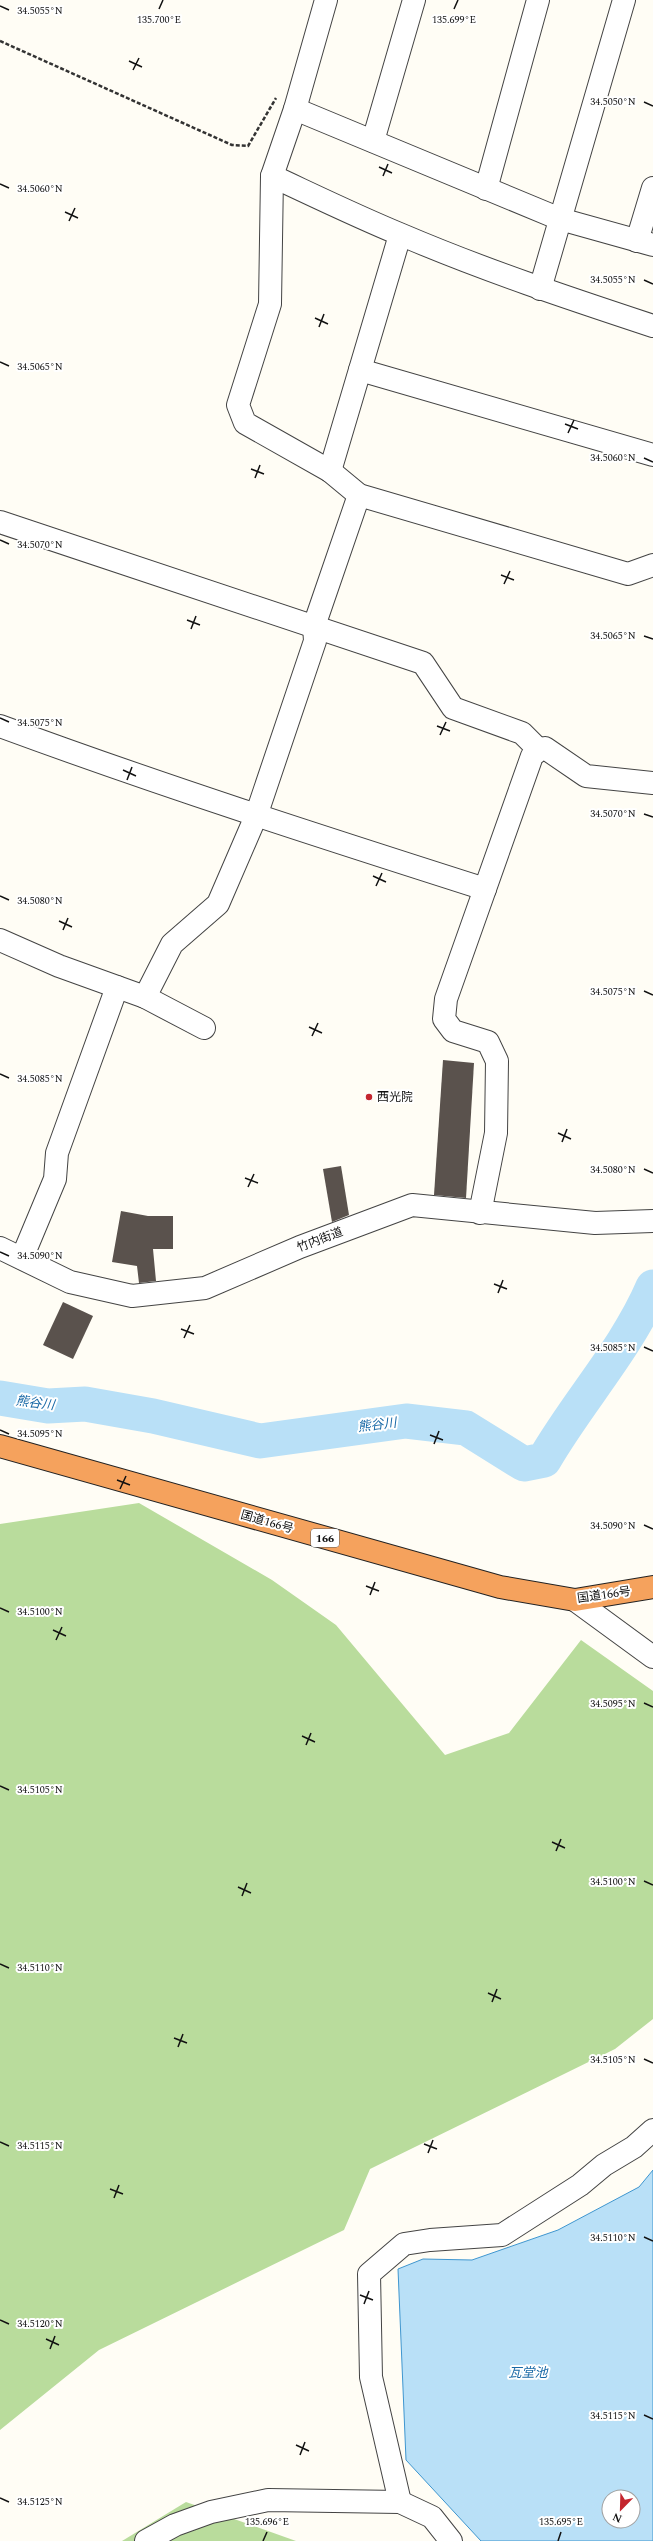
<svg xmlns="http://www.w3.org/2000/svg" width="653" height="2541" viewBox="0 0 653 2541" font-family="Spectral,'Noto Sans JP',serif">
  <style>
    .forest { fill: #b9dc9c }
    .water { fill: #b9e0f7; stroke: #3f96cf; fill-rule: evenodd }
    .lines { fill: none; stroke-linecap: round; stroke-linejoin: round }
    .river { stroke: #b9e0f7; stroke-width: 35 }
    .building { fill: #5a524d }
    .minor-casing { stroke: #444; stroke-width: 24 }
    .highway-casing { stroke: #222; stroke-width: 24 }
    .path { stroke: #333; stroke-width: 2.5; stroke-dasharray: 4 2; stroke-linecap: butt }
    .minor { stroke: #fff; stroke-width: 22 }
    .highway { stroke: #f5a25d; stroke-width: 22 }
    .ticks { fill: none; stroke: #111; stroke-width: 1.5 }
    .poi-dot { fill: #c4262e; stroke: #fff; stroke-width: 1.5 }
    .labels { text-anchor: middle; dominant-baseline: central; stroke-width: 4; stroke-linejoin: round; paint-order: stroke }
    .shield { fill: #fff; stroke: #585858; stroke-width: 1 }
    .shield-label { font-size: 11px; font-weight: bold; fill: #111 }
    .poi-label { font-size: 12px; fill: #111; stroke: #fff; text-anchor: start }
    .street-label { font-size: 12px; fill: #111; stroke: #fff }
    .water-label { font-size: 13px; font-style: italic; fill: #1768a6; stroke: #fff }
    .ticks-label { font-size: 10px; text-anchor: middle; fill: #111; stroke: #fff; stroke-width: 4; stroke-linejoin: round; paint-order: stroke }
  </style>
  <rect width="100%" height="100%" fill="#fffdf5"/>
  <g class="forest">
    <polygon points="139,1503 272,1580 336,1625 445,1755 509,1733 581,1640 653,1691 653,2019 615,2049 370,2169 344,2230 99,2350 0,2430 0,1524"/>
    <polygon points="186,2502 296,2541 122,2541"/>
  </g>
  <path class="water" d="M 653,2170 L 653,2541 L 481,2541 L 406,2460 L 398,2269 L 423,2259 L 472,2260 L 558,2230 L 639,2187 ZM 609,2497 L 633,2497 L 633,2521 L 609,2521 Z"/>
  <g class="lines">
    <path class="river" d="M 0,1398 L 48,1406 L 85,1404 L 153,1416 L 260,1441 L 406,1421 L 466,1428 L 524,1464 L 544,1460 C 578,1401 626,1350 653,1287"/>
  </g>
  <g class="building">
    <polygon points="443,1060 474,1063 466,1198 434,1195"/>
    <polygon points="341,1166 349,1215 332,1222 323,1169"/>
    <polygon points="121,1211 148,1216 173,1216 173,1249 153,1249 156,1281 139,1283 137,1266 112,1262"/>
    <polygon points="63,1302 93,1316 73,1359 43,1345"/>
  </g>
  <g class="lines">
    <g class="minor-casing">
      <g id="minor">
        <polyline points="326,0 295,109 272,176 270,304 238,405 245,423 330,471 359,495 628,574 653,565"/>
        <polyline points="295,109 560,219 653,245"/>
        <polyline points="373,141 414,0"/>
        <path d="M 272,176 C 315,196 358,217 402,235 C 484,270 568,298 653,326"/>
        <polyline points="486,189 538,0"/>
        <polyline points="637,241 653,188"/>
        <polyline points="540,289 624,0"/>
        <polyline points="360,370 653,455"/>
        <polyline points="330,471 400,235"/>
        <polyline points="0,522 423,663 453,708 522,733 539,750"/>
        <path d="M 0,726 C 160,785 322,837 485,889"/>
        <polyline points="0,940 59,966 145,997 204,1028"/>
        <polyline points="145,997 172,944 218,904 256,816 315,641 314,626 359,495"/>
        <polyline points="480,1213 496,1133 497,1061 488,1042 453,1031 444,1019 446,999 532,756 539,750 545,748 586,776 653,783"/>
        <polyline points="0,1248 70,1282 132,1296 205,1288 300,1247 412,1205 595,1223 653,1221"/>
        <polyline points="22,1258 55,1179 57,1153 117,987"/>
        <polyline points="575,1600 653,1657"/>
        <polyline points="400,2502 371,2377 369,2274 404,2244 430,2240 502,2235 580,2185 604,2165 634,2147 653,2130"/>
        <polyline points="146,2541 175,2525 211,2512 268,2500 400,2502 432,2517 451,2541"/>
      </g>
    </g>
    <g class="highway-casing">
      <polyline id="highway" points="0,1446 500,1587 575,1600 653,1587"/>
    </g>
    <polyline class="path" points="0,41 232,145 248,146 276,98"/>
    <use href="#minor" class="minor"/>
    <use href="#highway" class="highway"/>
  </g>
  <path class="ticks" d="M 0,6 L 9,10M 159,9 L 163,0M 454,9 L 458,0M 129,61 L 142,67M 133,70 L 139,58M 644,102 L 653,106M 379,167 L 392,173M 383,176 L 388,164M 0,184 L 9,188M 65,212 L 78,218M 69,221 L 75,208M 644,280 L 653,284M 315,318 L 328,324M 319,327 L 324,314M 0,362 L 9,366M 565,424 L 578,429M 568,433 L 574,420M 644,458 L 653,462M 251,469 L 264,474M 255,478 L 260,465M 0,540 L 9,544M 501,575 L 514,580M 504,584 L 510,571M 187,620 L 200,625M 191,629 L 196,616M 644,636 L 653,639M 0,718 L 9,722M 437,726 L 450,731M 440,735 L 446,722M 123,770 L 136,776M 127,780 L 132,767M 644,814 L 653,817M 373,876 L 386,882M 376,886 L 382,873M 0,896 L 9,900M 59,921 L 72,927M 63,930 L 68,918M 644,991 L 653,995M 309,1027 L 322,1033M 312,1036 L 318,1023M 0,1074 L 9,1078M 558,1133 L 571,1139M 562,1142 L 567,1129M 644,1169 L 653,1173M 245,1178 L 258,1183M 248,1187 L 254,1174M 0,1252 L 9,1256M 494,1284 L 507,1289M 498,1293 L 503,1280M 181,1329 L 194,1334M 184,1338 L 190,1325M 644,1347 L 653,1351M 0,1430 L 9,1434M 430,1435 L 443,1440M 434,1444 L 439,1431M 117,1480 L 130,1485M 120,1489 L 126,1476M 644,1525 L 653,1529M 366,1586 L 379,1591M 370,1595 L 375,1582M 0,1608 L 9,1612M 53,1630 L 66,1636M 56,1640 L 62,1627M 644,1703 L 653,1707M 302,1736 L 315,1742M 306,1745 L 311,1733M 0,1786 L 9,1790M 552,1842 L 565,1848M 556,1851 L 561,1839M 644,1881 L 653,1885M 238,1887 L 251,1893M 242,1896 L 247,1883M 0,1964 L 9,1968M 488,1993 L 501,1999M 492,2002 L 497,1989M 174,2038 L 187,2043M 178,2047 L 183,2034M 644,2059 L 653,2063M 0,2142 L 9,2146M 424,2144 L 437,2149M 428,2153 L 433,2140M 110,2189 L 123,2194M 114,2198 L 119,2185M 644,2237 L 653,2241M 360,2295 L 373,2300M 364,2304 L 369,2291M 0,2320 L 9,2324M 46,2339 L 59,2345M 50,2349 L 55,2336M 644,2415 L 653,2419M 296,2445 L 309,2451M 300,2455 L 305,2442M 0,2498 L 9,2502M 263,2541 L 267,2532M 558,2541 L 561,2532"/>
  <circle class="poi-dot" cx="369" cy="1097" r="4"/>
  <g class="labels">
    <rect class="shield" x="311" y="1529" width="28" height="18" rx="3"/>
    <g class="shield-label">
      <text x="325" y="1538">166</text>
    </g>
    <g class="poi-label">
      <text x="377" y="1097">西光院</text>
    </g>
    <g class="street-label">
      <text transform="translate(320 1240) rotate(-21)">竹内街道</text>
      <text transform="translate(267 1522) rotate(16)">国道166号</text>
      <text transform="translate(604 1595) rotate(-8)">国道166号</text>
    </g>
    <g class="water-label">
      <text transform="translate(35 1403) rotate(7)">熊谷川</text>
      <text transform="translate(377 1425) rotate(-7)">熊谷川</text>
      <text x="528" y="2373">瓦堂池</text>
    </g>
  </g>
  <g class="ticks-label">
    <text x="40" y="14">34.5055°N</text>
    <text x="159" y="23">135.700°E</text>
    <text x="454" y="23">135.699°E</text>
    <text x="613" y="105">34.5050°N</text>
    <text x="40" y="192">34.5060°N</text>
    <text x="613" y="283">34.5055°N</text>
    <text x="40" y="370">34.5065°N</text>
    <text x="613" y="461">34.5060°N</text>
    <text x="40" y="548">34.5070°N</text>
    <text x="613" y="639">34.5065°N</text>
    <text x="40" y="726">34.5075°N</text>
    <text x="613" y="817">34.5070°N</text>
    <text x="40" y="904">34.5080°N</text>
    <text x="613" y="995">34.5075°N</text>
    <text x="40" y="1082">34.5085°N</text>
    <text x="613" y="1173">34.5080°N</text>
    <text x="40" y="1259">34.5090°N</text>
    <text x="613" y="1351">34.5085°N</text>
    <text x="40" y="1437">34.5095°N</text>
    <text x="613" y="1529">34.5090°N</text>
    <text x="40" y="1615">34.5100°N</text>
    <text x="613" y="1707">34.5095°N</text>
    <text x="40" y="1793">34.5105°N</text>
    <text x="613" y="1885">34.5100°N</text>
    <text x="40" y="1971">34.5110°N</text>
    <text x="613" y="2063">34.5105°N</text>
    <text x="40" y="2149">34.5115°N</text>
    <text x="613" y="2241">34.5110°N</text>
    <text x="40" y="2327">34.5120°N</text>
    <text x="613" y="2419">34.5115°N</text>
    <text x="40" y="2505">34.5125°N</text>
    <text x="267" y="2525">135.696°E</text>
    <text x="561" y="2525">135.695°E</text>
  </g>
  <g transform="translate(621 2509) rotate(203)"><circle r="19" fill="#ffffff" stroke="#a0a0a0"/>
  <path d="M0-3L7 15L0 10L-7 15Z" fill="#c4262e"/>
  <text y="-6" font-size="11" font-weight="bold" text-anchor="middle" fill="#111111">N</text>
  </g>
</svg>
